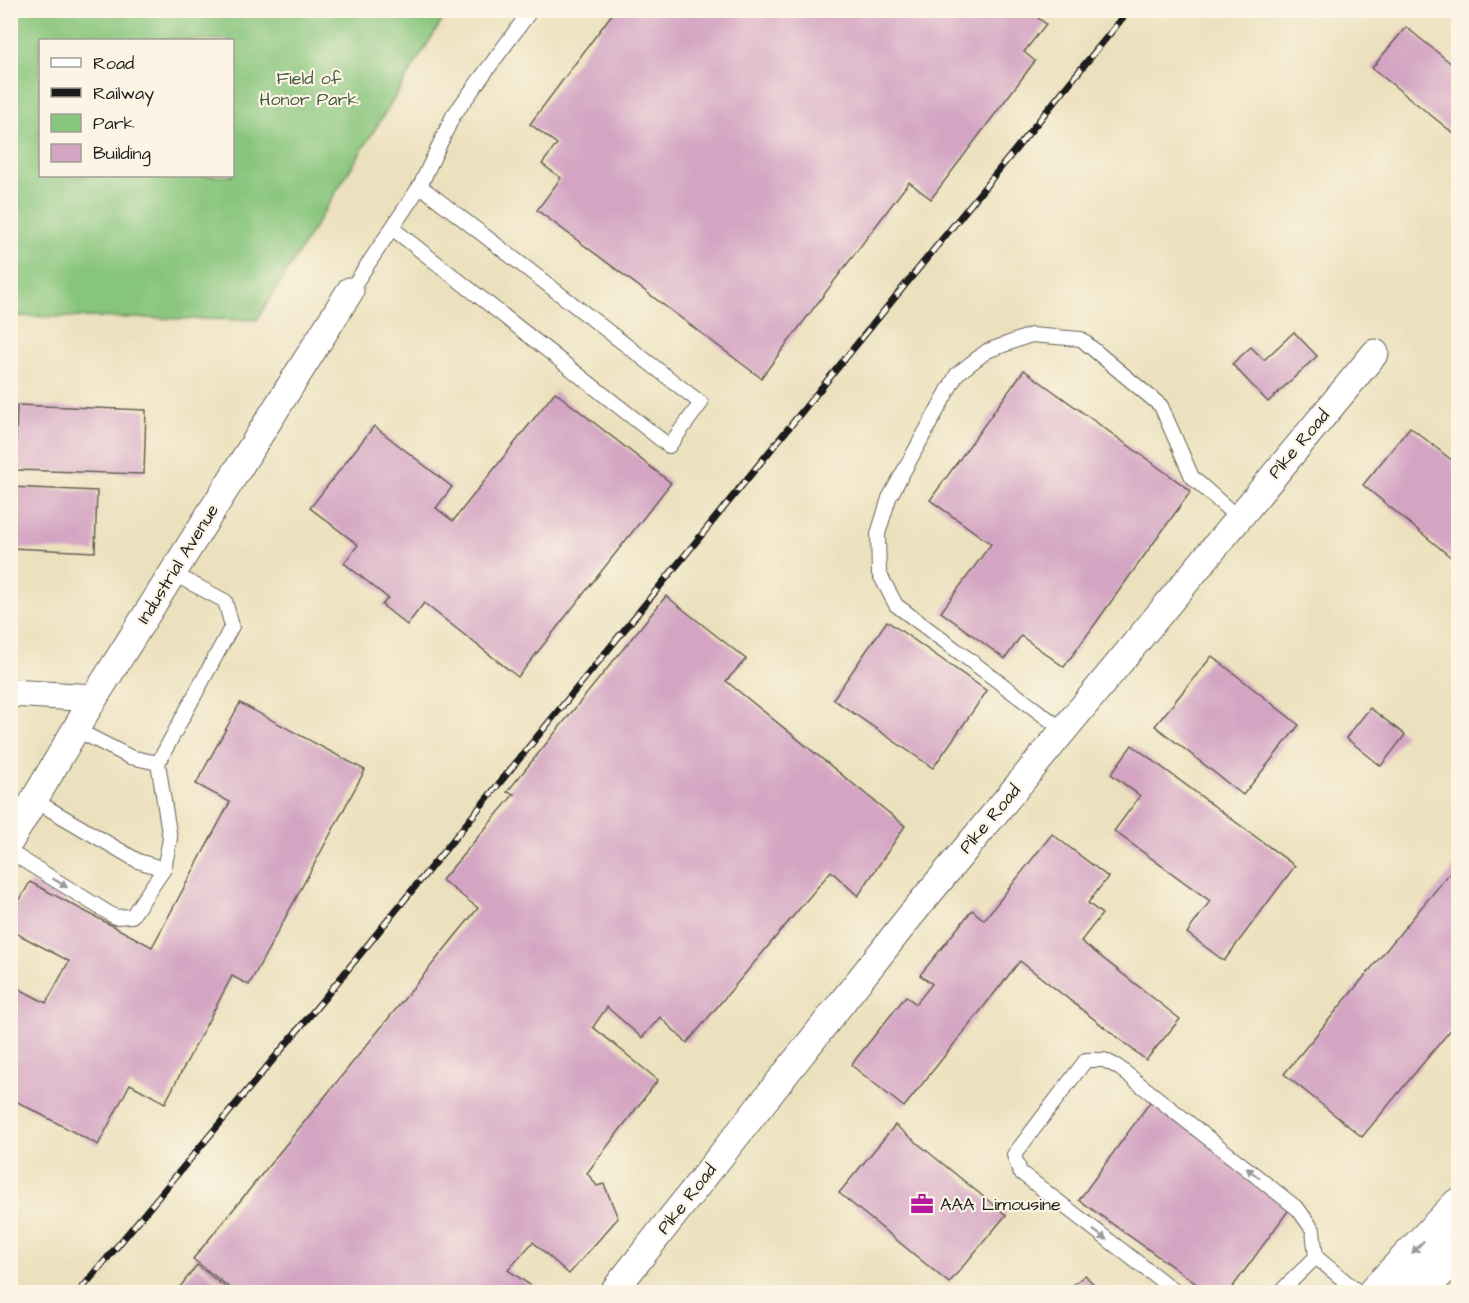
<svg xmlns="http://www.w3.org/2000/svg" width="1469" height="1303" viewBox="0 0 1469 1303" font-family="'Architects Daughter',sans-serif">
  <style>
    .green { fill: #87c57c; stroke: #52704c; stroke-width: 1.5; fill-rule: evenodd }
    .building { fill: #d4a5c3 }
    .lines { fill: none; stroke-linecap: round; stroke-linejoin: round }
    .lane-casing { stroke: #656155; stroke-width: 16 }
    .street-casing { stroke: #656155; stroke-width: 29 }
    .secondary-casing { stroke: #656155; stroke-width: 35 }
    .lane { stroke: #fff; stroke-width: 14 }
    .street { stroke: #fff; stroke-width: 27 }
    .secondary { stroke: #fff; stroke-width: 33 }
    .rail-casing { stroke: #1c1c1c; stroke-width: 7 }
    .rail { stroke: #fcf5e5; stroke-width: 4.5; stroke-dasharray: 14; stroke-linecap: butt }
    .oneway { fill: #999 }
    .labels { text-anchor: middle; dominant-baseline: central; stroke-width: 4.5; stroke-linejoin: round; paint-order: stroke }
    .park-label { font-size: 18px; fill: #41573e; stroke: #fcf5e5 }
    .street-label { font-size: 18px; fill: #1c1c1c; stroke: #fcf5e5 }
    .poi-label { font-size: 18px; fill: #1c1c1c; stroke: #fcf5e5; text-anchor: start }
  </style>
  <rect width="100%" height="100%" fill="#fcf5e5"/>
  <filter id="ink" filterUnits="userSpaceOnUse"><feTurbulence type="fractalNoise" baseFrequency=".0167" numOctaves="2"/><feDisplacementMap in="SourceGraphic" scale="12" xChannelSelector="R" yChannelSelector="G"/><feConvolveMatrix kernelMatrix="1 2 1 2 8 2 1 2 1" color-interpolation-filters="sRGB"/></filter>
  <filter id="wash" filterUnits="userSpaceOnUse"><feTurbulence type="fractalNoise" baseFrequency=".008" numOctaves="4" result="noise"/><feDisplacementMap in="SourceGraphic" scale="24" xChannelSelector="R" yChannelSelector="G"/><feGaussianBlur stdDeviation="1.35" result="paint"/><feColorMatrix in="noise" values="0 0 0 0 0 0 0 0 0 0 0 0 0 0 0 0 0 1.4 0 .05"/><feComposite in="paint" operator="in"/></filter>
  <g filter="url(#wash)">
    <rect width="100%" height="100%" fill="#ece1be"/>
    <path class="green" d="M 11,10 L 448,10 L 448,11 L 257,320 L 11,316 ZM 40,40 L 232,40 L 232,176 L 40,176 Z"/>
    <g id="blocks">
      <g class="building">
        <polygon points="615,10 1028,10 1046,24 1024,52 1035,61 931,199 909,182 761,378 537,210 561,178 542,164 557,144 530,124"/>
        <polygon points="1406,27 1458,69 1458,137 1372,68"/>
        <polygon points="1294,332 1317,356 1268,402 1232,364 1251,347 1264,360"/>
        <polygon points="1024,370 1191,491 1064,667 1021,636 1005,659 941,612 991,544 930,500"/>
        <polygon points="555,392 671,483 518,677 424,603 407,625 382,605 388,598 344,563 358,545 310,508 374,426 452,487 436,508 453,521"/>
        <polygon points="17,405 146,410 144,474 15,470"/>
        <polygon points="1410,427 1458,465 1458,563 1363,485"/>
        <polygon points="10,487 97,491 95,552 10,548"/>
        <polygon points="666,596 746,659 726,681 905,826 858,896 831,871 687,1043 660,1017 642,1038 607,1007 593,1027 658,1080 587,1173 597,1186 604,1184 618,1218 569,1274 533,1242 508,1270 530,1285 525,1292 235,1292 193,1259 478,908 442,880 514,794 507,792"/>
        <polygon points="887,621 987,691 933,768 833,699"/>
        <polygon points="1212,656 1299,725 1243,795 1155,726"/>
        <polygon points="240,703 365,770 249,985 232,976 165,1103 130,1084 98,1145 10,1098 10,984 46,1003 69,961 10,930 10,917 30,882 152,947 230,802 196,784"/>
        <polygon points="1370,708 1405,735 1381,766 1346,738"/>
        <polygon points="1132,745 1295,866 1224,961 1187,933 1210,901 1114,831 1140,796 1111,774"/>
        <polygon points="1052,834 1108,877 1088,903 1102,914 1081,941 1180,1019 1146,1060 1020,961 904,1107 851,1065 906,996 916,1004 932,984 920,975 972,910 984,920"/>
        <polygon points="1458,863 1458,1021 1362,1137 1284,1074"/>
        <polygon points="1153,1098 1296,1200 1229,1292 1208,1292 1079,1200"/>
        <polygon points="895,1125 1006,1215 949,1283 839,1193"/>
        <polygon points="197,1265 231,1292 176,1292"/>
        <polygon points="1085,1275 1101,1292 1065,1292"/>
      </g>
    </g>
  </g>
  <g filter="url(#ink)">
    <use href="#blocks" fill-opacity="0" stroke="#656155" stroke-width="1.5"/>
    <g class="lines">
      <g class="lane-casing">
        <g id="lane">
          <polyline points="420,186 453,116 531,10"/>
          <polyline points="350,291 420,186 701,403 669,446 392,228"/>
          <polyline points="75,729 130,757 158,763 232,626 225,601 172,573"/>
          <polyline points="1063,730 896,605 879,573 878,534 889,498 957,374 987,351 1031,335 1081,339 1161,406 1192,477 1238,518"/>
          <polyline points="34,800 138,861 164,869 170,839 158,763"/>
          <polyline points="10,852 115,917 132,916 164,869"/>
          <polyline points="1176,1292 1020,1172 1014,1155 1086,1060 1104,1060 1118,1067 1298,1209 1313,1230 1316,1257 1358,1292"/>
          <polyline points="1280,1292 1316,1257"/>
        </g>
      </g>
      <g class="street-casing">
        <g id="street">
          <polyline points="10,693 94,698"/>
          <polyline points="10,841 94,698 350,291"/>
          <polyline points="613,1292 911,915 1375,353"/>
        </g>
      </g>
      <g class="secondary-casing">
        <g id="secondary">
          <polyline points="1375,1292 1458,1205"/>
          <polyline points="1419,1292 1458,1252"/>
        </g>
      </g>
      <use href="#lane" class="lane"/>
      <use href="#street" class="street"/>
      <use href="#secondary" class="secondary"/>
      <g class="rail-casing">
        <polyline id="rail" points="79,1292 322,1001 1129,10"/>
      </g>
      <use href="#rail" class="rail"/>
    </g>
    <defs><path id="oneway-solid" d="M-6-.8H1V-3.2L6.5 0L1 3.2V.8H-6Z" transform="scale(1.5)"/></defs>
    <g class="oneway">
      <use href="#oneway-solid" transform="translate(60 883) rotate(32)"/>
      <use href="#oneway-solid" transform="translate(1253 1173) rotate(-142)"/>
      <use href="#oneway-solid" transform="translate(1100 1235) rotate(37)"/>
      <use href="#oneway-solid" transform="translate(1418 1247) rotate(134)"/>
    </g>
  </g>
  <defs>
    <g id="office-bare" transform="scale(1.8)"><path d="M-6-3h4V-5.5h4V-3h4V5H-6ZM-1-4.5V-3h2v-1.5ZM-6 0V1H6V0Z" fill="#b5179e" stroke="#fcf5e5" stroke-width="2.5" paint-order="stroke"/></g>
  </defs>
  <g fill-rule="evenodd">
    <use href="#office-bare" x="922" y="1204"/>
  </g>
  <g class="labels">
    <g class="park-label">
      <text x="309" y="78">Field of<tspan x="309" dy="21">Honor Park</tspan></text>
    </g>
    <g class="street-label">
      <text transform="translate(1299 444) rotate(-50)">Pike Road</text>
      <text transform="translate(178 564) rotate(-58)">Industrial Avenue</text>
      <text transform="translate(990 819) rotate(-50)">Pike Road</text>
      <text transform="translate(687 1199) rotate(-52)">Pike Road</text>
    </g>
    <g class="poi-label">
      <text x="940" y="1204">AAA Limousine</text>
    </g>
  </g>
  <rect width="1469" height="1303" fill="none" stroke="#fcf5e5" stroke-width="36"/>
  <rect x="39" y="39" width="195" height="138" fill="#fcf5e5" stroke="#a29e95" stroke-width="1.5"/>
  <rect x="51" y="58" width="30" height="9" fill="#ffffff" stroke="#a29e95" stroke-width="1.5"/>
  <text x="93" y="69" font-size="18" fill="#1c1c1c">Road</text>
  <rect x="51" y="88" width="30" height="9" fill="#1c1c1c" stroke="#a29e95" stroke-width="1.5"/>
  <text x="93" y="99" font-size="18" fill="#1c1c1c">Railway</text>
  <rect x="51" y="114" width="30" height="18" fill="#87c57c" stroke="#a29e95" stroke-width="1.5"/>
  <text x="93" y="129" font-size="18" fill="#1c1c1c">Park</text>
  <rect x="51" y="144" width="30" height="18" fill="#d4a5c3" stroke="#a29e95" stroke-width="1.5"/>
  <text x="93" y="159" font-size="18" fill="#1c1c1c">Building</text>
</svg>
